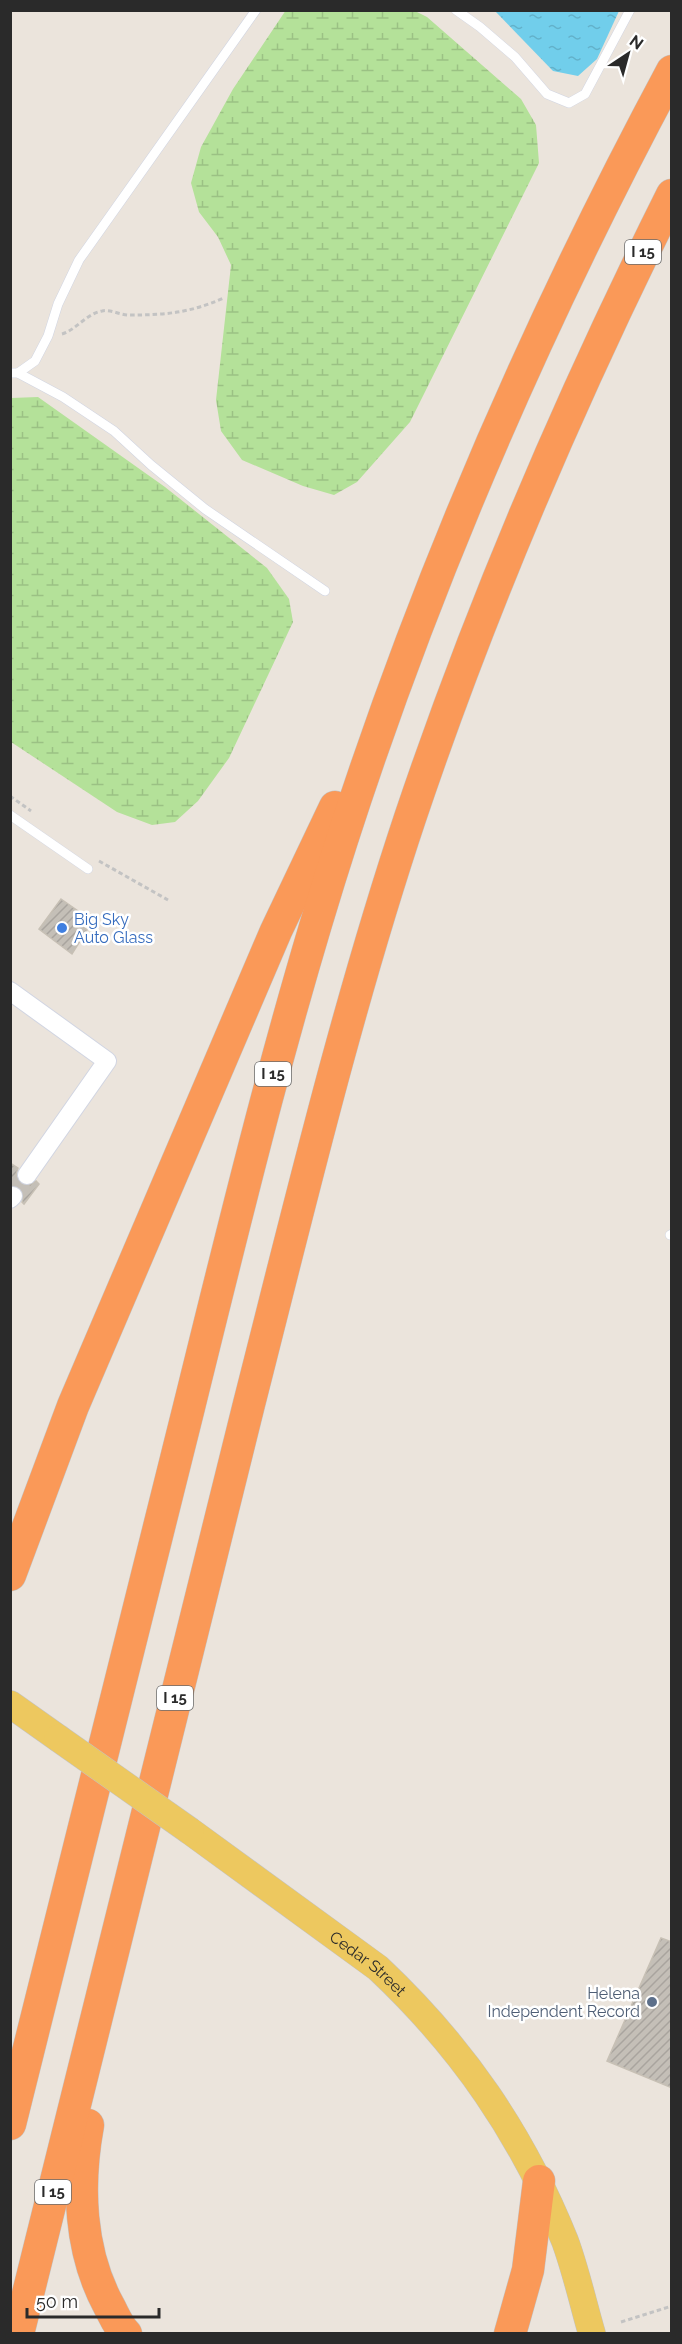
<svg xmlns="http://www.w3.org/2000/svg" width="682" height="2344" viewBox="0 0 682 2344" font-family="Raleway,sans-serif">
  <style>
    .wetland { fill: url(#wetland-marsh) }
    .water { fill: url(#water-ripples) }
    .building { fill: url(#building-hatch); stroke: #c7c0b5; stroke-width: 1.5 }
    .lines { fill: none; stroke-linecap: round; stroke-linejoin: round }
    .minor-tunnel { stroke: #c4bfb8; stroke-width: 18; stroke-dasharray: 18 9; stroke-linecap: butt }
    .service-casing { stroke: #d1d5e2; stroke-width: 10 }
    .minor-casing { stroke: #d1d5e2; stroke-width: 20 }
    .primary-casing { stroke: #c3c3c3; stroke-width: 28 }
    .motorway-casing { stroke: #c3c3c3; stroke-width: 33 }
    .path { stroke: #c3c3c3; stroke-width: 3; stroke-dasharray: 4.5 3; stroke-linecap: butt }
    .service { stroke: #fff; stroke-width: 9 }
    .minor { stroke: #fff; stroke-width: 18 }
    .primary { stroke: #edc85f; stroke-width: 27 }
    .motorway { stroke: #fa9958; stroke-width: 32 }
    .primary-bridge-casing { stroke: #c3c3c3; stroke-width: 28; stroke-linecap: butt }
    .primary-bridge { stroke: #edc85f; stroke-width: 27 }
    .shop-dot { fill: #3f7fe0; stroke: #fff; stroke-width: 2 }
    .service-dot { fill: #5c6f8a; stroke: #fff; stroke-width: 2 }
    .labels { text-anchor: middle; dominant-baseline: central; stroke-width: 5; stroke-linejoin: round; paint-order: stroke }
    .shield { fill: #fff; stroke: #6a6a6a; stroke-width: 1.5 }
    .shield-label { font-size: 15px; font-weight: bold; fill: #2a2a2a }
    .shop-label { font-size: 16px; fill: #366cbe; stroke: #fff; text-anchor: start }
    .street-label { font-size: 16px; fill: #2a2a2a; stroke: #fff }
    .service-label { font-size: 16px; fill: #4e5e75; stroke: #fff; text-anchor: end }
  </style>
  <defs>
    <pattern id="wetland-marsh" width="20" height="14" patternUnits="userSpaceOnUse" patternTransform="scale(1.5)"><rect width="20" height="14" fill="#b4e199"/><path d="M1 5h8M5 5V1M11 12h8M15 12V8" fill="none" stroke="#9bc184"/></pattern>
    <pattern id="water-ripples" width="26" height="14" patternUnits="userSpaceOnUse" patternTransform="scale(1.5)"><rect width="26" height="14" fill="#71ceeb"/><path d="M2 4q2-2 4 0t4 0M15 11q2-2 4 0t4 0" fill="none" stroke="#62b1ca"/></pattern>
    <pattern id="building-hatch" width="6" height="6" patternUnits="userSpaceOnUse" patternTransform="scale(1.5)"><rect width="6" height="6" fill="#c4bfb7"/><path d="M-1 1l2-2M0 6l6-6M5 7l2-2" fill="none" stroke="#a9a49e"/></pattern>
  </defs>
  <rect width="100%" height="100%" fill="#ebe4dc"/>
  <g class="wetland">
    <polygon points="286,10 415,11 427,17 521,99 536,125 539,163 410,422 357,482 334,495 303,486 242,460 221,431 216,400 231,265 218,237 199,212 191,183 201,147 233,89"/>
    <polygon points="38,397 165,487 267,568 289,599 293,622 229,758 198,801 175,822 152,825 117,812 11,742 11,398"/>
  </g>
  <polygon class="water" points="495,11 619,11 597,59 578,76 553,71"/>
  <g class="building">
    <polygon points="61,899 88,918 82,926 87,930 72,954 39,929"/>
    <polygon points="10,1163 18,1168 16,1175 20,1184 27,1186 36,1181 39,1184 24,1204 22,1202 24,1194 21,1189 10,1185"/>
    <polygon points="661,1938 672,1942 672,2088 607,2061"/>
  </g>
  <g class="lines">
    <polyline class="minor-tunnel" points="13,1196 27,1175"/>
    <g class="service-casing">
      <g id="service">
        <polyline points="456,10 480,27 515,57 547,94 569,103 585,94 630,10"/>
        <polyline points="10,373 18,373 63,397 114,431 151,465 205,509 325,591"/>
        <polyline points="18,373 35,361 48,336 58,304 79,260 256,10"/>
        <polyline points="10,815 88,869"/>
        <polyline points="670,1235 672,1234"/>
      </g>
    </g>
    <g class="minor-casing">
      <g id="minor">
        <polyline points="10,991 107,1061 27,1175"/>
        <polyline points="10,1199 13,1196"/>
      </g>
    </g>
    <g class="primary-casing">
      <g id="primary">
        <polyline points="10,1704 58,1738"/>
        <path id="s1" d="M 190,1831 L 378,1968 C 462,2047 522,2134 565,2241 C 576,2271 583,2303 592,2334"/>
      </g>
    </g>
    <g class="motorway-casing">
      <g id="motorway">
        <polyline points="10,1575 73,1406 276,931 335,807"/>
        <path d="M 10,2124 C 70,1885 130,1646 189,1407 C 236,1217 282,1026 342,840 C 428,574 540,317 672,71"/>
        <path d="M 88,2125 C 77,2185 79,2251 109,2306 C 114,2315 118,2326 126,2334"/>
        <path d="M 18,2334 C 96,2024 171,1714 249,1404 C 299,1208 346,1010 410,818 C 482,604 571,397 672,195"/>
        <polyline points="510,2334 528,2270 539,2181"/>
      </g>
    </g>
    <g class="path">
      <path d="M 62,334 C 76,330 86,314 102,311 C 110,309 120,315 129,315 C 166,315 189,313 224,298"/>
      <polyline points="10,796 31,811"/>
      <polyline points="99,861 168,900"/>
      <polyline points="621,2322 672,2306"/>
    </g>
    <use href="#service" class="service"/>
    <use href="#minor" class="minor"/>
    <use href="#primary" class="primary"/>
    <use href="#motorway" class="motorway"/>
    <g class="primary-bridge-casing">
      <polyline id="primary-bridge" points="58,1738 190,1831"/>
    </g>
    <use href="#primary-bridge" class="primary-bridge"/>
  </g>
  <circle class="shop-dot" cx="62" cy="928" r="6"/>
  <circle class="service-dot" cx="652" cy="2002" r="6"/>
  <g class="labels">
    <g class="shield">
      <rect x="625" y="240" width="36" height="24" rx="4.5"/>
      <rect x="255" y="1062" width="36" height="24" rx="4.5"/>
      <rect x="157" y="1686" width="36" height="24" rx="4.5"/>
      <rect x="35" y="2180" width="36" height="24" rx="4.5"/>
    </g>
    <g class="shield-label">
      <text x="643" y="252">I 15</text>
      <text x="273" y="1074">I 15</text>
      <text x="175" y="1698">I 15</text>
      <text x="53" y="2192">I 15</text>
    </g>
    <g class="shop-label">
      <text x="74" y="919">Big Sky<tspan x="74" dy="18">Auto Glass</tspan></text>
    </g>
    <g class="street-label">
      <text stroke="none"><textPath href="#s1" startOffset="222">Cedar Street</textPath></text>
    </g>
    <g class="service-label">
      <text x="640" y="1993">Helena<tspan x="640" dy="18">Independent Record</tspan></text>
    </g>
  </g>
  <rect width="682" height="2344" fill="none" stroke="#2a2a2a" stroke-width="24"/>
  <g transform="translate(628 54) rotate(36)" stroke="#ffffff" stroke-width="4.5" paint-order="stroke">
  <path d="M0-4.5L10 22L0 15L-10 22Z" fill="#2a2a2a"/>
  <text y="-9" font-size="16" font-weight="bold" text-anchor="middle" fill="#2a2a2a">N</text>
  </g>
  <path d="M27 2308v9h132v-9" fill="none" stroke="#2a2a2a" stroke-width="3"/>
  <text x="36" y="2308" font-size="18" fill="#2a2a2a" stroke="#ffffff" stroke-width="4.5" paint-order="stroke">50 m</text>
</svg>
